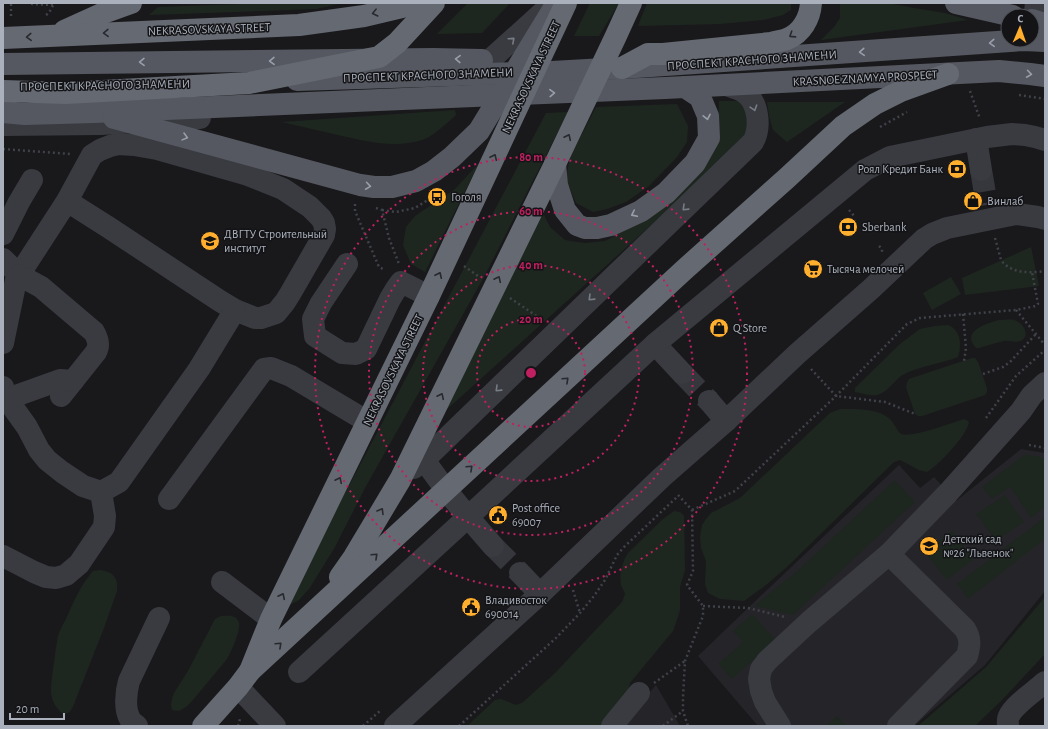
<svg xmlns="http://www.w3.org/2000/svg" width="1048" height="729" viewBox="0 0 1048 729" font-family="'Alegreya Sans',sans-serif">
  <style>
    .built { fill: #252529 }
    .green { fill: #1e271f }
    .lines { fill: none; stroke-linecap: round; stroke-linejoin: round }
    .minor-tunnel { stroke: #36373c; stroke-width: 22; stroke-dasharray: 22 11; stroke-linecap: butt }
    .path { stroke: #3f4248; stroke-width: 2.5; stroke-dasharray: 2 3; stroke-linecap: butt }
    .minor { stroke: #393b41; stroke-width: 22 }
    .major { stroke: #555860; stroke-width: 22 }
    .highway { stroke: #656972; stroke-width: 22 }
    .oneway { stroke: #28292e }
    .oneway2 { stroke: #777c85 }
    .oneway3 { stroke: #999faa }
    .ring { fill: none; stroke: #c12060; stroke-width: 2; stroke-dasharray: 2 4 }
    .labels { text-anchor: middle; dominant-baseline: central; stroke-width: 3; stroke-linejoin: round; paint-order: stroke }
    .street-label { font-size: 12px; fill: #aab1bc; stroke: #141417 }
    .poi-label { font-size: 12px; fill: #aab1bc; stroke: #141417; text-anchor: start }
    .centre { fill: #c12060; stroke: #141417; stroke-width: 2 }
    .ring-label { font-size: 12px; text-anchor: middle; font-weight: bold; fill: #c12060; stroke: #141417; stroke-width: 3; stroke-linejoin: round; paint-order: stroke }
  </style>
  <rect width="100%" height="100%" fill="#19191c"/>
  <g class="built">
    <polygon points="1021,449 1045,453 1045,591 985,665 914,726 758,726 698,656 748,608 899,465 920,488 934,477 956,501"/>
    <polygon points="656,685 680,726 621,726"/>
  </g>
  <g class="green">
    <polygon points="270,3 343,3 316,9 149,15 158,7"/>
    <polygon points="468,3 510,3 482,33 437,34"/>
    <polygon points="590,3 619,3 599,36 574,36"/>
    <polygon points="647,3 791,3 791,10 783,15 763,20 720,24 638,26"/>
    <polygon points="840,3 888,3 914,8 945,13 968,20 821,40 834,27 840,18"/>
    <polygon points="719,101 743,101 747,109 747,133 741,144 444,412 542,211 550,227 565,240 585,243 605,241 639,223 718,137"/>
    <polygon points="767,102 845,102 787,142 773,130 769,116"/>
    <polygon points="677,104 688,126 687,142 677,157 649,186 626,202 607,209 593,212 576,203 566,179 570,157 596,107"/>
    <path d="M 455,110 L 456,115 C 448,122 433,137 422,140 C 394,149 365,141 338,135 C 319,131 300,126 282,122 Z"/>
    <polygon points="568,112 484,277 365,488 335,547 309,589 299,600 290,605 315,550 546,113"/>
    <polygon points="479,163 425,272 411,264 403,245 406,227 415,216 455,189"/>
    <polygon points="1031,247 1039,286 965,295 962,278"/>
    <polygon points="951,277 961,294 932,310 923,293"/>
    <path d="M 999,320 C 1006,320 1013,318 1018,322 C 1025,325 1030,338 1020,341 C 1015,343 1009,340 1004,341 C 996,343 987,345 979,348 L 976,348 C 960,331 988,323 999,320 Z"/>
    <path d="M 948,325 C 961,330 962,346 958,357 C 940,364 918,366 901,376 C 893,382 887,393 877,395 C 870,396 861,393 855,392 L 855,388 L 900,344 L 920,329 L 935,326 Z"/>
    <polygon points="972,358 975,358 978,362 987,388 987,392 985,395 922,416 918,416 915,414 906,387 907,383 909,379"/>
    <path d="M 840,409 C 856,409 878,408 890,419 C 894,423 898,432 901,434 C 912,438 951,423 964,419 L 968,421 L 969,423 C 965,437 940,464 927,472 L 919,470 L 900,460 L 894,462 L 787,567 L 766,585 L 744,601 L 720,599 L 708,593 L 705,584 L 706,561 L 701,548 L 700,537 L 702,525 L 706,519 L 711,513 L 740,498 L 830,413 Z"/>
    <polygon points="1025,454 1045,458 1045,507 1031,518 1010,487 992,499 982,487"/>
    <polygon points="895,480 915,502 793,615 754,606 796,572"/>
    <polygon points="1005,495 1024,522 996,541 976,514"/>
    <path d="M 674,511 L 680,512 L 684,516 L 685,570 L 680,587 L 680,610 L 677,620 L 673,631 L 630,683 L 628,691 L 604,726 L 467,726 L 495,700 L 501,699 L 516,705 L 522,703 L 555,673 L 622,602 L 625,594 C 624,591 622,588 621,585 C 619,575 622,562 628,553 L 663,519 Z"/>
    <polygon points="1045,517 1045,539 968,599 957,584"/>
    <polygon points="952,531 974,559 947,580 924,552"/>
    <path d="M 101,570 C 113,572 119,578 117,591 L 104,628 L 74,704 C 72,709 70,714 63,714 C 47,700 51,688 53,669 C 55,660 55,651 57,642 C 58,633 62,626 66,619 C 74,601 80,586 93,571 Z"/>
    <polygon points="1045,597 1045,654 1002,700 975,726 918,726 986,667"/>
    <polygon points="752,614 776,640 732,679 718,664 743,642 733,631"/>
    <path d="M 221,616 C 225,616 232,615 236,618 C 238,620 240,624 239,627 C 239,634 231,652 227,659 L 192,701 L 186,707 L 179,711 L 172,710 L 171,705 L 172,699 L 174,693 L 188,671 L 215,619 Z"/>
    <polygon points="837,716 846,726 826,726"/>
  </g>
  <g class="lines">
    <g class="minor-tunnel">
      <polyline points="981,170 987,205"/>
      <polyline points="682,373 709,401"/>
      <polyline points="493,546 520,573"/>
    </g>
    <g class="path">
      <polyline points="32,3 32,4 53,5"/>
      <path d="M 46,15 C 51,12 51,7 55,3"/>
      <polyline points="11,16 11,3"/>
      <polyline points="970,91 980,119"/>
      <polyline points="1019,95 1045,99"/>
      <polyline points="880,127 907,112"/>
      <polyline points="3,149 70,154"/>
      <polyline points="355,204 355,211 379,267 385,270"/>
      <polyline points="376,208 382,210 389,238 399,264"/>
      <polyline points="382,210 396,212 415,208 431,198"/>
      <polyline points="849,210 855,217"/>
      <path d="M 995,238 L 1001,260 C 1011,274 1030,273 1045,271"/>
      <polyline points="879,246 882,249 882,252"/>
      <polyline points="464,266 478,276"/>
      <polyline points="510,298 541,319"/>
      <polyline points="1016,310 1045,345"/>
      <polyline points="963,314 966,348 964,361"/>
      <polyline points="811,369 836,396 885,402 915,414"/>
      <polyline points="983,374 1003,367 1010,362 1036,334"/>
      <polyline points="986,418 1016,376 1045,350"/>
      <polyline points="1029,445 1045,448"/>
      <polyline points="678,495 692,510 693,571 687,585 703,606 703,616 685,661 683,697 683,711 688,726"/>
      <polyline points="692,510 735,491 836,396 907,324 920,318 1016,310 1036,306 1038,304 1032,272"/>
      <polyline points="573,590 580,613"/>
      <polyline points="703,606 748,608 785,617"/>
      <polyline points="654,683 685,661"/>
      <polyline points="238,726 240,719"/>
      <polyline points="363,726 381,710"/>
      <polyline points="459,726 556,638 580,613 594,596 605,580 617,555 624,547 678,496"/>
      <polyline points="663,726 683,711"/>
    </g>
    <g class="minor">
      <polyline points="1034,21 1036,3"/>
      <polyline points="469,76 490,60 553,3"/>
      <polyline points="3,125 101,124 200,118"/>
      <polyline points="976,139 981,170"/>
      <polyline points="3,234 19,202 32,180"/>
      <polyline points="3,259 19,275 67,201 92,155 100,150 110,146 118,144 134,145 157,149 248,175 283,189 310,207 321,218 324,223 325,229 324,235 290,294 285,302 276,313 261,318 255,318 235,310 220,301 108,227 67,201"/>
      <polyline points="347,264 321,303 313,319 315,336 342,353 356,354 366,349 390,299 396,289 401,282 429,296"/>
      <path d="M 3,343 L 16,280 L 19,275 L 41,287 L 94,332 C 98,339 100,345 96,352 L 61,396"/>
      <polyline points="655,344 682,373"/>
      <polyline points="3,387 7,399 27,427 39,450 47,460 62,472 83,486 101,492"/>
      <polyline points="7,399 60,380 73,381"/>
      <polyline points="709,401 726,421"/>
      <polyline points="424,460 446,490 468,517 655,344 865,170 890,157 987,137 1012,134 1025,135 1035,137 1045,140"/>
      <path d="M 414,468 L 424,460 L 753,142 C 761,128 759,102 744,92 C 739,89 732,87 726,85"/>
      <polyline points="169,499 264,369 271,368 291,376 368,422"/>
      <path d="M 889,554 L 965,629 C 971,639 970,645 967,656 L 898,726"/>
      <polyline points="3,556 34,572 46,577 56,578 66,575 79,564 104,527 105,516 101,492 119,482 199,369 235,310"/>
      <polyline points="520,573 540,594"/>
      <polyline points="222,582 271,619"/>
      <polyline points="299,672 468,517 493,546"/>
      <polyline points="238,687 275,726"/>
      <path d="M 137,726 C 135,724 131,722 130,719 C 124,709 126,692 129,681 L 159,618"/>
      <polyline points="395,726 540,594 662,477 726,421 797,354 871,289 924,239 932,234 947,228 1016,214 1038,217 1045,219"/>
      <polyline points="612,726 639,693"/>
      <polyline points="780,726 765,702 761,691 759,679 761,669 767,661 809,622 889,554 948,493 1021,411 1032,395 1045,383"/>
      <path d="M 1008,726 C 1008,723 1007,719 1009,716 C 1014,705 1035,691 1045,682"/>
    </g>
    <g class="major">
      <polyline points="956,3 1013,16"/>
      <polyline points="1032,20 1045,24"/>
      <polyline points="3,64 433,59 482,60"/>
      <polyline points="297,80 552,72 622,68 1024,40 1045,41"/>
      <polyline points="3,112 25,114 94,112 665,88 999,71 1030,74 1045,76"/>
      <polyline points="114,118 360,185 374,187 392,187 416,181 434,171 452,157 479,131 557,3"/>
      <polyline points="555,164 557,185 565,210 577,225 585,228 597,228 611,225 641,211 666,193 695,163 709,138 708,116 700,97 685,87"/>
    </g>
    <g class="highway">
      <polyline points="64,31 106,12 131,3"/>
      <polyline points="3,38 299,25 364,16 402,7 412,3"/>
      <path d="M 622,68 L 648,54 L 663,54 L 771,43 C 776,41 782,41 787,39 C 802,33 810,18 811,3"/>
      <polyline points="3,91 66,93 249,83 379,57 397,43 434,3"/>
      <polyline points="340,577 354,557 400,480 555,164 615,38 631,3"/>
      <polyline points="250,671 684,270 787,178 843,126 875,104 901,91 948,74"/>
      <polyline points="203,726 238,687 250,671 271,619 429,296 566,3"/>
    </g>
  </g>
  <defs><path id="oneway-chevron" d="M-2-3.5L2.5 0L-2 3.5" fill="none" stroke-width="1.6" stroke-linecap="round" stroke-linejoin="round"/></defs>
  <g class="oneway">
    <use href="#oneway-chevron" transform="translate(375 13) rotate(166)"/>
    <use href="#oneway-chevron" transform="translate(106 33) rotate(178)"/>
    <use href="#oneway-chevron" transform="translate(792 35) rotate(147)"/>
    <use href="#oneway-chevron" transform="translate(29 37) rotate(177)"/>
    <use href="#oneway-chevron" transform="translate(568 137) rotate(-64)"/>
    <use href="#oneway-chevron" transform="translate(494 157) rotate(-65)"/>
    <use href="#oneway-chevron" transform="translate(439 275) rotate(-65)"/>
    <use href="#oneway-chevron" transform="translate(498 279) rotate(-64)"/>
    <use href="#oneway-chevron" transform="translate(566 380) rotate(-43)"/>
    <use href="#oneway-chevron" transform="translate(441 396) rotate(-64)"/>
    <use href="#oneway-chevron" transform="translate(470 468) rotate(-43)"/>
    <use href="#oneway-chevron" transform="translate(339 480) rotate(-64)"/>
    <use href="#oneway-chevron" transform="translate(381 511) rotate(-59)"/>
    <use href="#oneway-chevron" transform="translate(375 556) rotate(-43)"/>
    <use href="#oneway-chevron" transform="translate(282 596) rotate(-64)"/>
    <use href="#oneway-chevron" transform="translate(279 645) rotate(-43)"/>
  </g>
  <g class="oneway2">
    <use href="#oneway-chevron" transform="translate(512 40) rotate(-42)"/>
    <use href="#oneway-chevron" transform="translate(754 108) rotate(72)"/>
    <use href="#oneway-chevron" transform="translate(685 208) rotate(136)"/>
    <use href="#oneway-chevron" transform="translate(591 298) rotate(136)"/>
    <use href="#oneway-chevron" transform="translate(498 389) rotate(136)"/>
  </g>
  <g class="oneway3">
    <use href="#oneway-chevron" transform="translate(992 43) rotate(176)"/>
    <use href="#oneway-chevron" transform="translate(862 52) rotate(176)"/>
    <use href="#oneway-chevron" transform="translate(458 59) rotate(-178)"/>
    <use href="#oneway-chevron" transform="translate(272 61) rotate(179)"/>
    <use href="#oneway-chevron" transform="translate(142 62) rotate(179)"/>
    <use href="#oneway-chevron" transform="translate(1029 74) rotate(8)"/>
    <use href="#oneway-chevron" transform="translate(552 93) rotate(-2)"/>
    <use href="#oneway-chevron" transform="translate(707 117) rotate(78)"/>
    <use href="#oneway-chevron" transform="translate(185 137) rotate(15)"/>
    <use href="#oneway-chevron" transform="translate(368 186) rotate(8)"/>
    <use href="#oneway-chevron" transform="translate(634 214) rotate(154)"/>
  </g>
  <g class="ring">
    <circle cx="531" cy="373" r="54"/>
    <circle cx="531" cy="373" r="108"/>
    <circle cx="531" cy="373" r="162"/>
    <circle cx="531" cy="373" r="216"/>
  </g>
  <defs>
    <g id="bank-disc" transform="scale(1)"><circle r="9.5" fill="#ffae2d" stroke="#141417"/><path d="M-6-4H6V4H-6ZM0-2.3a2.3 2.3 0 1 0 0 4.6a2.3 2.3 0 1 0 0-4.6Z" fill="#111"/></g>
    <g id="bus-disc" transform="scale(1)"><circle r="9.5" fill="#ffae2d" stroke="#141417"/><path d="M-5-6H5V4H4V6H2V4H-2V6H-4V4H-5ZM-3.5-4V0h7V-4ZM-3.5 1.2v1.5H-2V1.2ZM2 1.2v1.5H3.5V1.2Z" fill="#111"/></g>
    <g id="shop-disc" transform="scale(1)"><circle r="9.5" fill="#ffae2d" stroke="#141417"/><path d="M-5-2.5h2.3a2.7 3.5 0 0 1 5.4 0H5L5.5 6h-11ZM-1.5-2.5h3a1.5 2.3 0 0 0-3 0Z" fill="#111"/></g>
    <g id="university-disc" transform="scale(1)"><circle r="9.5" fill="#ffae2d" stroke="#141417"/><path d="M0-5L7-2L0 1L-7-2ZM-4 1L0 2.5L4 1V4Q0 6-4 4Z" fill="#111"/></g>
    <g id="supermarket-disc" transform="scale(1)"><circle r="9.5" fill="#ffae2d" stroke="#141417"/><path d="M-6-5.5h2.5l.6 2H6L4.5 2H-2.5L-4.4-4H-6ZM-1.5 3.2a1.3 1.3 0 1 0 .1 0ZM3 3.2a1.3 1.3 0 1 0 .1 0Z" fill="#111"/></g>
    <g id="civic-disc" transform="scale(1)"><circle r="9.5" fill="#ffae2d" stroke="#141417"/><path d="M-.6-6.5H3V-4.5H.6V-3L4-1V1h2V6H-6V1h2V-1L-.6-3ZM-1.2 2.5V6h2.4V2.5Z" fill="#111"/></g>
    <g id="school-disc" transform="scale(1)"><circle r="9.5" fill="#ffae2d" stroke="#141417"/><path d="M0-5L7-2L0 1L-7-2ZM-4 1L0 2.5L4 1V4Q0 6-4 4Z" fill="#111"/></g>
  </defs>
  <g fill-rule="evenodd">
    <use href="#bank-disc" x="957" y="169"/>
    <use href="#bus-disc" x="437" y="197"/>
    <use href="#shop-disc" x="973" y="201"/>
    <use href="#bank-disc" x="848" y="227"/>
    <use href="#university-disc" x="210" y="241"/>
    <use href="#supermarket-disc" x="813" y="269"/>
    <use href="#shop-disc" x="719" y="328"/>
    <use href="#civic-disc" x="498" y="515"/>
    <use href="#school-disc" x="929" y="546"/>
    <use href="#civic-disc" x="471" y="607"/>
  </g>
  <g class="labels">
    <g class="street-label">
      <text transform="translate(209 29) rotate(-2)">NEKRASOVSKAYA STREET</text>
      <text transform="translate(752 60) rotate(-4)">ПРОСПЕКТ КРАСНОГО ЗНАМЕНИ</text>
      <text transform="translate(428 75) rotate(-2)">ПРОСПЕКТ КРАСНОГО ЗНАМЕНИ</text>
      <text transform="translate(531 77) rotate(-65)">NEKRASOVSKAYA STREET</text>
      <text transform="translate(865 78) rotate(-3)">KRASNOE ZNAMYA PROSPECT</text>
      <text transform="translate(105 85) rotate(-1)">ПРОСПЕКТ КРАСНОГО ЗНАМЕНИ</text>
      <text transform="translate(393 370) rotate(-64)">NEKRASOVSKAYA STREET</text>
    </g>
    <g class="poi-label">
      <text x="943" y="169" text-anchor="end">Роял Кредит Банк</text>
      <text x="451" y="197">Гоголя</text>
      <text x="987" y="201">Винлаб</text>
      <text x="862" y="227">Sberbank</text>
      <text x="224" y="234">ДВГТУ Строительный<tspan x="224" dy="14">институт</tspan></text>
      <text x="827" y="269">Тысяча мелочей</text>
      <text x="733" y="328">Q Store</text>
      <text x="512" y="508">Post office<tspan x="512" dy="14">69007</tspan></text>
      <text x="943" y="539">Детский сад<tspan x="943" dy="14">№26 "Львенок"</tspan></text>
      <text x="485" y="600">Владивосток<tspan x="485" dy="14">690014</tspan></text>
    </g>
  </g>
  <circle cx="531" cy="373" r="6" class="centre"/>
  <g class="ring-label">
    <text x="531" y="161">80 m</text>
    <text x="531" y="215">60 m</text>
    <text x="531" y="269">40 m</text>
    <text x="531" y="323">20 m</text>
  </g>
  <rect width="1048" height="729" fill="none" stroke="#aab1bc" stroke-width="8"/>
  <g transform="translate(1020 28) rotate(2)"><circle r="19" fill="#141417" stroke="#505359"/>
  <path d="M0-3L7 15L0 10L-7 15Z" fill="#ffae2d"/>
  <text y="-6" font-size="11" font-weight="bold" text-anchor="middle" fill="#aab1bc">С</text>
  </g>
  <path d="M10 713v6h54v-6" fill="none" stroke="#aab1bc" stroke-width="2"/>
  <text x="16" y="713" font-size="12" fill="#aab1bc" stroke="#141417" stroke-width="3" paint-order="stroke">20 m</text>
</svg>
